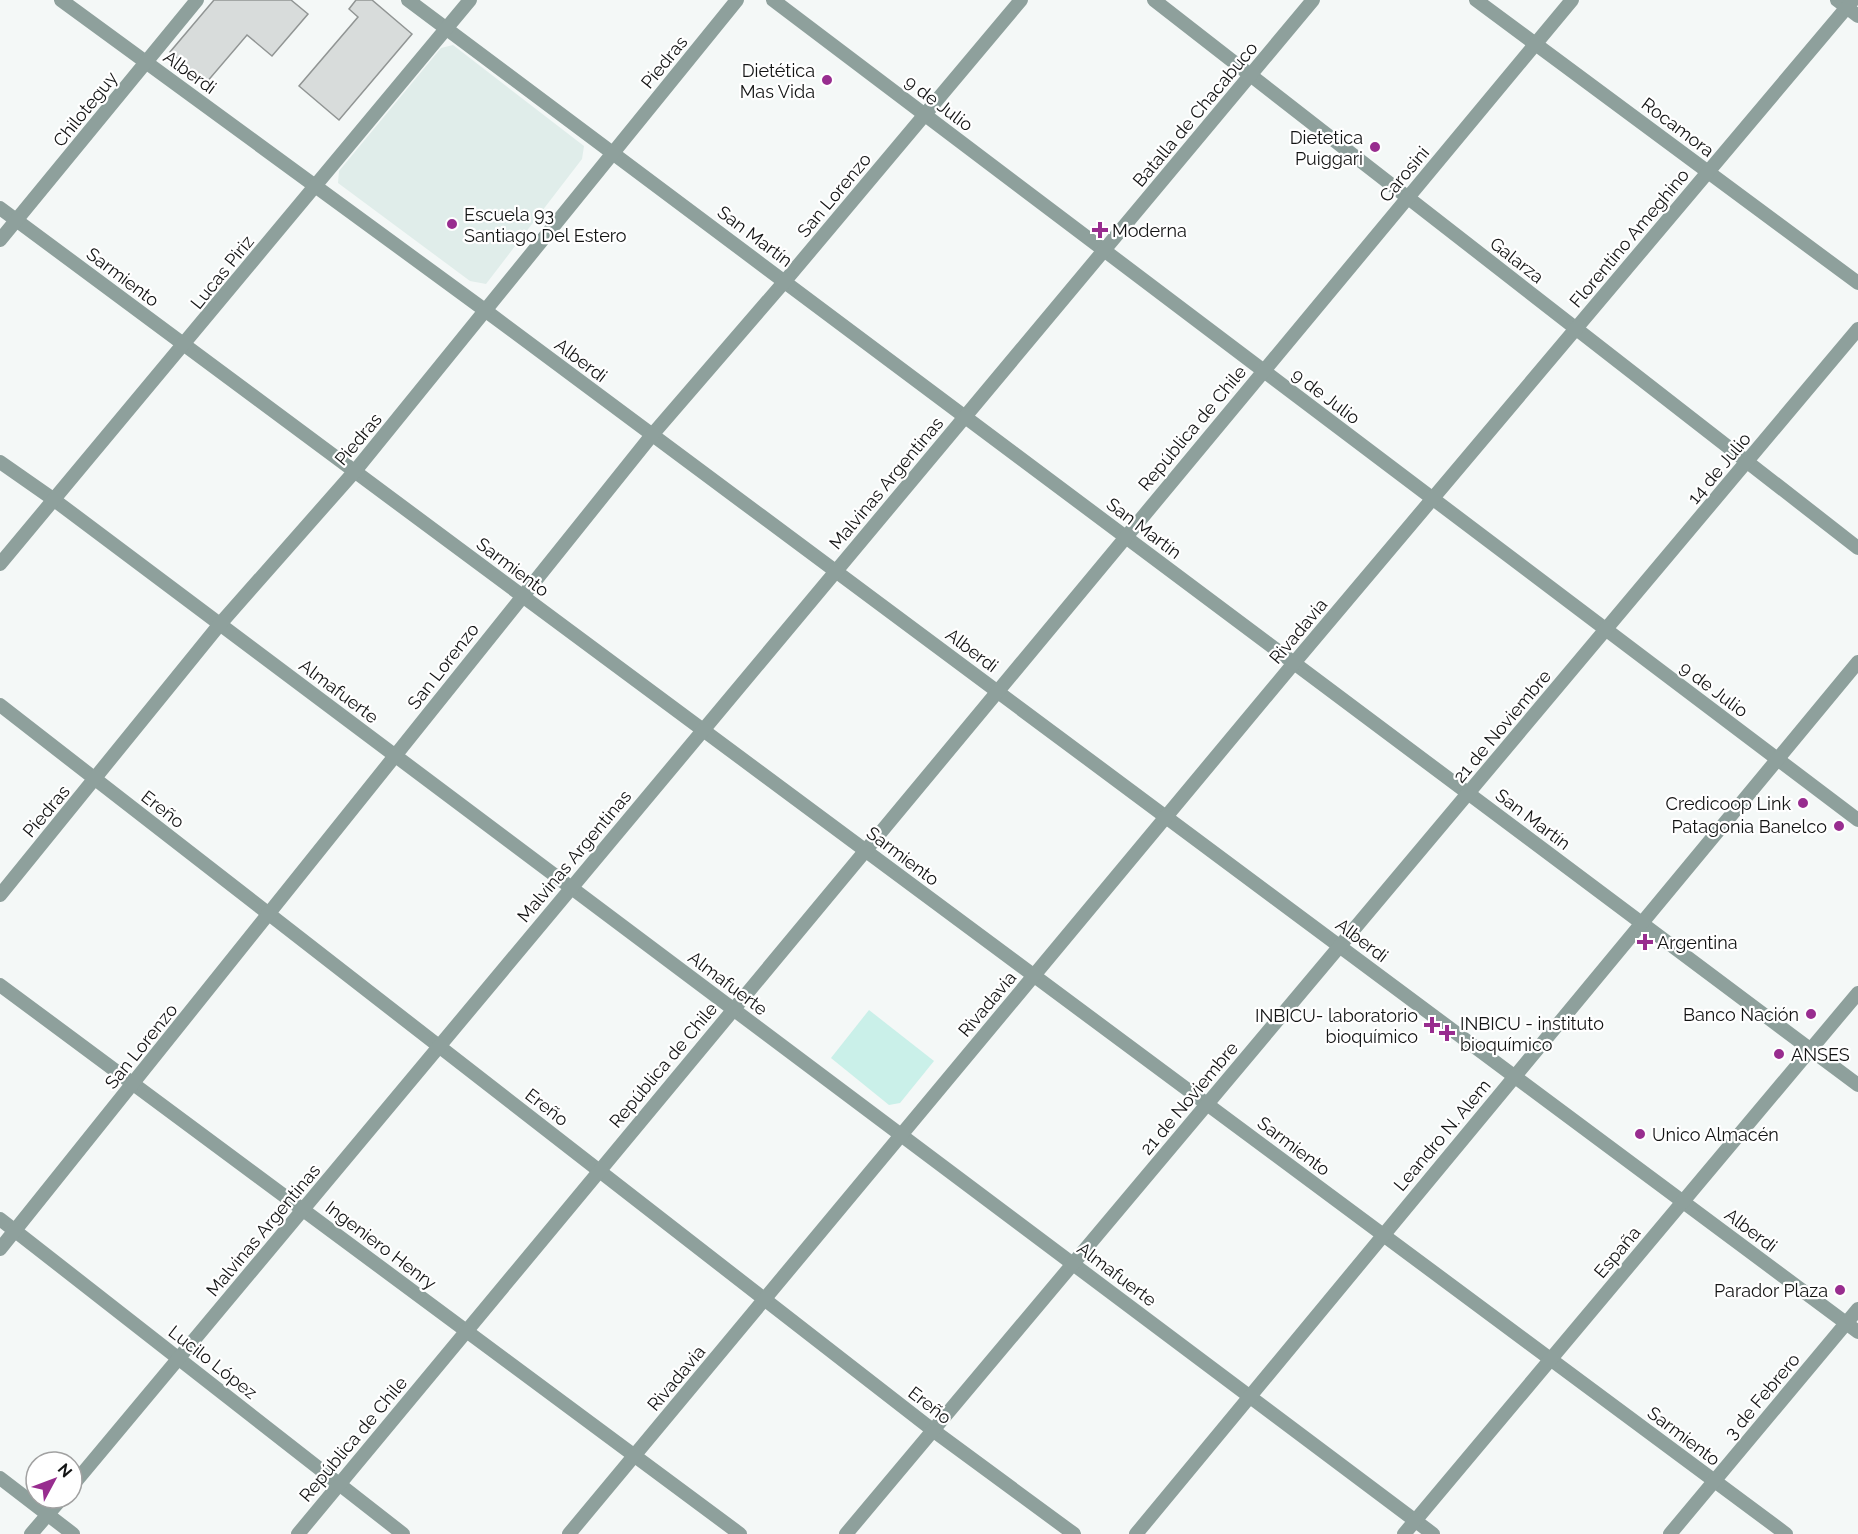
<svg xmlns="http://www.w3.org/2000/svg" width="1858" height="1534" viewBox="0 0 1858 1534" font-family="Raleway,sans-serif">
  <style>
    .built { fill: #e0edea }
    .green { fill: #caf0e9 }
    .building { fill: #d8dcdb; stroke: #919594; stroke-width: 1.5 }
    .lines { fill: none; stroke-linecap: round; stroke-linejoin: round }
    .street { stroke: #8ea09c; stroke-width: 14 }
    .poi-dot { fill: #982d8f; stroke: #fff; stroke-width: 2 }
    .labels { text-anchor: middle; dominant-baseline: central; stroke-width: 4.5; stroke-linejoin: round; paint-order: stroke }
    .street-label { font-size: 18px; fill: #131414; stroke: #fff }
    .poi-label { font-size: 18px; fill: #131414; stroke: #fff; text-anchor: end }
  </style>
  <rect width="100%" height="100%" fill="#f4f8f7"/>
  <polygon class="built" points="453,45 584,146 582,159 486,284 470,281 338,183 339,171 441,48"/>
  <polygon class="green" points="869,1010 934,1061 900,1103 889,1105 831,1058"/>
  <g class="building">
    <polygon points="214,0 291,0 308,14 272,56 247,35 206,83 170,52"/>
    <polygon points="356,0 372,0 412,34 339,120 299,86 358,17 349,9"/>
  </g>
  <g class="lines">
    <g class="street">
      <polyline points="61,0 486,311 1858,1332"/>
      <polyline points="408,0 1858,1085"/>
      <polyline points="773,0 1858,820"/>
      <polyline points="1154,0 1858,548"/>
      <polyline points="1476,0 1858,283"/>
      <polyline points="1837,0 1858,16"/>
      <polyline points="0,208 1786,1534"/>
      <polyline points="0,240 197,0"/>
      <polyline points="0,462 53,499 1433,1534"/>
      <polyline points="0,564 470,0"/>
      <polyline points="0,705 934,1431 1074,1534"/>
      <polyline points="0,895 220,624 355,471 737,0"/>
      <polyline points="0,985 740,1534"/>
      <polyline points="0,1219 403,1534"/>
      <polyline points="0,1249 652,435 785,281 1021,0"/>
      <polyline points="0,1478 73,1534"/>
      <polyline points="72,1486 1313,0"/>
      <polyline points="31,1534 62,1498"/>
      <polyline points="298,1534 1572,0"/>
      <polyline points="569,1534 1294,663 1853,0"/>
      <polyline points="846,1534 1858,329"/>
      <polyline points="1136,1534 1858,662"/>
      <polyline points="1404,1534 1858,993"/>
      <polyline points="1670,1534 1858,1309"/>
    </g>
  </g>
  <g class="poi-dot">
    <circle cx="827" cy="80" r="6"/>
    <circle cx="1375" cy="147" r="6"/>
    <circle cx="452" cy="224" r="6"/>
    <path d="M1097 221h6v6h6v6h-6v6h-6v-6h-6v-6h6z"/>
    <circle cx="1803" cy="803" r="6"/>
    <circle cx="1839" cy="826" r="6"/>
    <path d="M1642 933h6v6h6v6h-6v6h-6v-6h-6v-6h6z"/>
    <circle cx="1811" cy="1014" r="6"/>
    <path d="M1429 1016h6v6h6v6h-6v6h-6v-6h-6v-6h6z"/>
    <path d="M1444 1024h6v6h6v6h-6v6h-6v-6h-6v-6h6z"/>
    <circle cx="1779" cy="1054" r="6"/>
    <circle cx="1640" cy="1134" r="6"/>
    <circle cx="1840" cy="1290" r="6"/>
  </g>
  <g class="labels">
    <g class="street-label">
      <text transform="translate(664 62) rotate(-51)">Piedras</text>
      <text transform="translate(190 72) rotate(36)">Alberdi</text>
      <text transform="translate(939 103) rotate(37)">9 de Julio</text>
      <text transform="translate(85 109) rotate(-51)">Chiloteguy</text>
      <text transform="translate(1195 114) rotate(-50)">Batalla de Chacabuco</text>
      <text transform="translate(1678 127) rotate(37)">Rocamora</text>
      <text transform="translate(1404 174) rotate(-50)">Carosini</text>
      <text transform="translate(834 195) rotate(-50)">San Lorenzo</text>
      <text transform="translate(755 236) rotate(37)">San Martín</text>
      <text transform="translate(1629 238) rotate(-50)">Florentino Ameghino</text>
      <text transform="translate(1517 260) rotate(38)">Galarza</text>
      <text transform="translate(222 272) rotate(-51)">Lucas Piriz</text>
      <text transform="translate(123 277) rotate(37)">Sarmiento</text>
      <text transform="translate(581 360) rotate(37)">Alberdi</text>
      <text transform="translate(1326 396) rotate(37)">9 de Julio</text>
      <text transform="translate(1192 428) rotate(-50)">República de Chile</text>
      <text transform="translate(358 439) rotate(-50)">Piedras</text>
      <text transform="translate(1719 468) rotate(-50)">14 de Julio</text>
      <text transform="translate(886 483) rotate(-50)">Malvinas Argentinas</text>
      <text transform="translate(1144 528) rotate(37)">San Martín</text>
      <text transform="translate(513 567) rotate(37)">Sarmiento</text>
      <text transform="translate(1298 631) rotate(-50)">Rivadavia</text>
      <text transform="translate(972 650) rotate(37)">Alberdi</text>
      <text transform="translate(443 666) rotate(-52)">San Lorenzo</text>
      <text transform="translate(1714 689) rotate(37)">9 de Julio</text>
      <text transform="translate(339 691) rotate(37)">Almafuerte</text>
      <text transform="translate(1502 726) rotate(-50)">21 de Noviembre</text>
      <text transform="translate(163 809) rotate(38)">Ereño</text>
      <text transform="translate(46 811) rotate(-50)">Piedras</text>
      <text transform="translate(1533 819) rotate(37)">San Martín</text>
      <text transform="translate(574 856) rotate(-50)">Malvinas Argentinas</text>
      <text transform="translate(903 856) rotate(37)">Sarmiento</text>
      <text transform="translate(1362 940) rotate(37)">Alberdi</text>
      <text transform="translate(728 983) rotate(37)">Almafuerte</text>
      <text transform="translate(987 1004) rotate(-50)">Rivadavia</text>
      <text transform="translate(141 1046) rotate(-51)">San Lorenzo</text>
      <text transform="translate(663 1065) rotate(-50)">República de Chile</text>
      <text transform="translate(1189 1098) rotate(-50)">21 de Noviembre</text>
      <text transform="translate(547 1107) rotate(38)">Ereño</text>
      <text transform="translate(1442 1135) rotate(-50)">Leandro N. Alem</text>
      <text transform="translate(1294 1146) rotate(37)">Sarmiento</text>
      <text transform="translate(263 1230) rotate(-50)">Malvinas Argentinas</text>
      <text transform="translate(1751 1230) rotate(37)">Alberdi</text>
      <text transform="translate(381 1245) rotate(37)">Ingeniero Henry</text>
      <text transform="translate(1617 1252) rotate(-50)">España</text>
      <text transform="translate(1117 1274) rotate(37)">Almafuerte</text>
      <text transform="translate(213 1362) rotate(38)">Lucilo López</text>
      <text transform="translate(676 1378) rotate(-50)">Rivadavia</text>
      <text transform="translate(1762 1396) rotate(-50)">3 de Febrero</text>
      <text transform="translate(930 1405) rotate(38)">Ereño</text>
      <text transform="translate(1684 1436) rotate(37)">Sarmiento</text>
      <text transform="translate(353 1439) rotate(-50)">República de Chile</text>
    </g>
    <g class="poi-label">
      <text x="815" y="70">Dietética<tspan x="815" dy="21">Mas Vida</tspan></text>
      <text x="1363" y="137">Dietetica<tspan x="1363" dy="21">Puiggari</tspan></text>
      <text x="464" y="214" text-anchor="start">Escuela 93<tspan x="464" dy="21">Santiago Del Estero</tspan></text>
      <text x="1112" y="230" text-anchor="start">Moderna</text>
      <text x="1791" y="803">Credicoop Link</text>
      <text x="1827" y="826">Patagonia Banelco</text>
      <text x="1657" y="942" text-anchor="start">Argentina</text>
      <text x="1799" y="1014">Banco Nación</text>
      <text x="1418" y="1015">INBICU- laboratorio<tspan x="1418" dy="21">bioquímico</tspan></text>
      <text x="1460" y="1023" text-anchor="start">INBICU - instituto<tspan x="1460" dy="21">bioquímico</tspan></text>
      <text x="1791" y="1054" text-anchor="start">ANSES</text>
      <text x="1652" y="1134" text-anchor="start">Unico Almacén</text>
      <text x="1828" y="1290">Parador Plaza</text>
    </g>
  </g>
  <g transform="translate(54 1480) rotate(49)"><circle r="28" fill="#ffffff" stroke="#a1a1a1" stroke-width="1.5"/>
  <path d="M0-4.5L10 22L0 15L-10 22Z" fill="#982d8f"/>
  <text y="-9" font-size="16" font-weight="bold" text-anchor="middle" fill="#131414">N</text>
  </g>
</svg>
